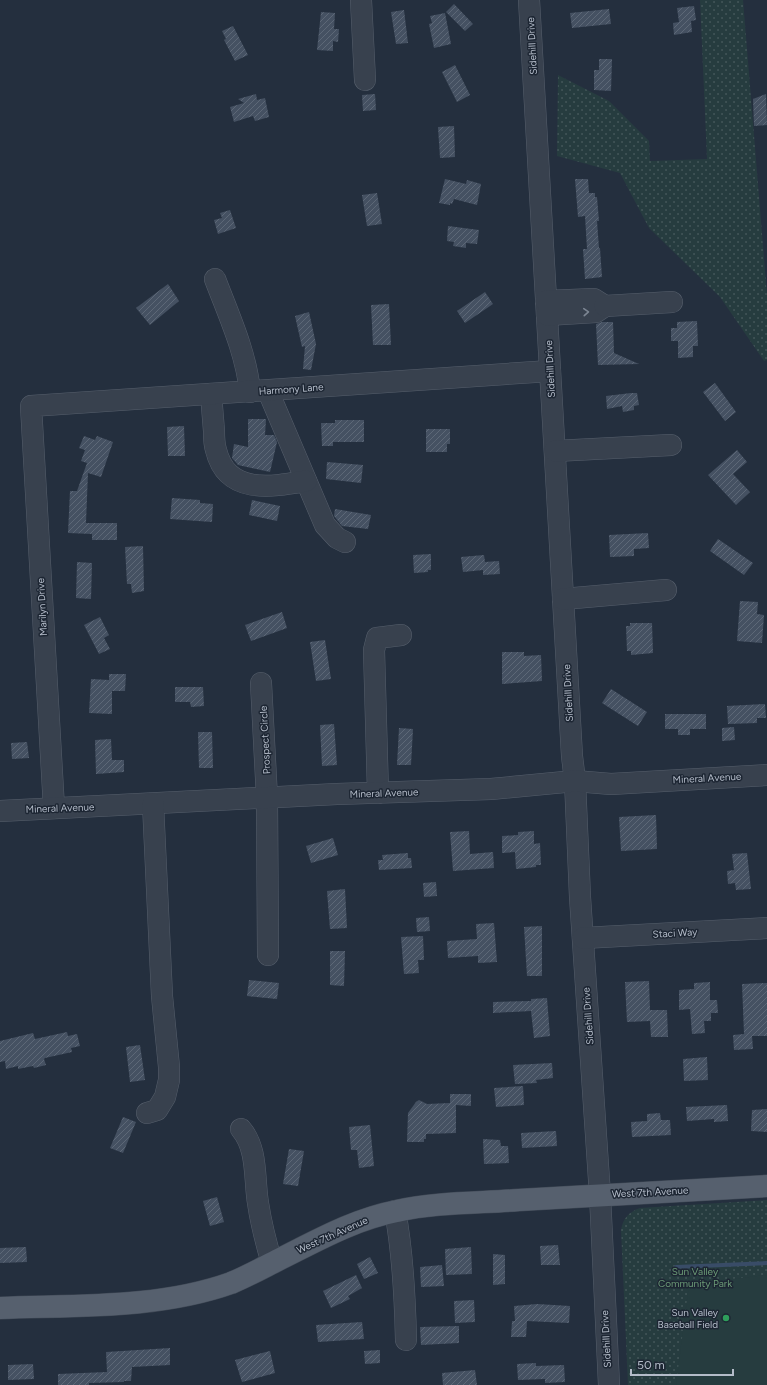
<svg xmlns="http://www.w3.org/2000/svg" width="767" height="1385" viewBox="0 0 767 1385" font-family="Figtree,sans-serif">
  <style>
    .grass { fill: url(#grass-dots) }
    .pitch { fill: #263c3f }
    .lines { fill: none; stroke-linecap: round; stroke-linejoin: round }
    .stream { stroke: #394c67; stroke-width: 4 }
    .building { fill: url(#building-hatch) }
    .minor-casing { stroke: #565f6c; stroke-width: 22 }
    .major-casing { stroke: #414a57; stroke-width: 23 }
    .minor { stroke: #38414e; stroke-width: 21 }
    .major { stroke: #56606e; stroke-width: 22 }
    .oneway { stroke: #7c8592 }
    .leisure-dot { fill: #2e9e5b; stroke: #1d2633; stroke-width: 1.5 }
    .labels { text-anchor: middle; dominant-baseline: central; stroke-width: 3; stroke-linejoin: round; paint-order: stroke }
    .street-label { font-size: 10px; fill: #b4bcc9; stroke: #1d2633 }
    .park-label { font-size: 10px; fill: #6b9a76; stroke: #1d2633 }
    .poi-label { font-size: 10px; fill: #b4bcc9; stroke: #1d2633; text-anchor: end }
  </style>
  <defs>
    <pattern id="grass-dots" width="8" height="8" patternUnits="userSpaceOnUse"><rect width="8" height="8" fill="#263c3f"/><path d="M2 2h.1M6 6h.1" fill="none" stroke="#435659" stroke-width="1.8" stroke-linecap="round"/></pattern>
    <pattern id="building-hatch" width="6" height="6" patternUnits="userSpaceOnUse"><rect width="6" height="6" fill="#455162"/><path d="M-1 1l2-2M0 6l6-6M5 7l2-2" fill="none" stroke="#5d6877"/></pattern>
  </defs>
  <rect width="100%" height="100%" fill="#242f3e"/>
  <g class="grass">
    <polygon points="700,0 743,0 767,295 767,360 764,361 720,297 649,228 620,173 557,156 558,75 609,101 649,141 650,161 707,159"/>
    <path d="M 767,1200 L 767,1385 L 628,1385 L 621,1230 C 623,1218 629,1212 640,1208 Z"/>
  </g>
  <polygon class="pitch" points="767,1275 767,1385 676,1385 689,1284"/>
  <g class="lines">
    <polyline class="stream" points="676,1267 767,1263"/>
  </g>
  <g class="building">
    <polygon points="454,4 473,24 465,31 446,12"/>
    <polygon points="694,6 696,20 691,21 692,32 674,35 673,23 679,22 677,8"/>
    <polygon points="609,9 611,24 572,28 570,13"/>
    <polygon points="404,10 408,43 396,44 391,12"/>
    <polygon points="321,12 335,13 334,29 339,29 338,42 333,41 333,51 317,50"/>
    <polygon points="445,13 451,44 434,48 429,24 432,23 430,16"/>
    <polygon points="233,26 248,55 235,61 224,40 226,39 222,31"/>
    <polygon points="599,59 612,59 611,91 594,90 594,70 599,70"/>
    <polygon points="455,65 470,95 457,102 442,72"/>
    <polygon points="256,94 257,100 265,98 269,117 255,121 253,116 234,122 230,107 244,103 238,99"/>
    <polygon points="375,94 376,110 363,111 362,95"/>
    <polygon points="766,94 767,125 754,126 753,99"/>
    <polygon points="454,126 455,157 440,158 438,127"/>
    <polygon points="445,179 466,184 467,180 481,184 477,205 454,199 452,204 450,203 450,205 439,203"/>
    <polygon points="575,179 588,179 589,193 595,193 595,197 597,197 599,221 597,221 599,248 600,248 602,277 585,279 583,249 587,249 585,216 578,217"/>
    <polygon points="377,193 382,224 367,226 362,195"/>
    <polygon points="230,210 236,228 218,234 214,220 222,218 220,213"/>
    <polygon points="448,226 479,230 477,244 466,243 466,248 453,246 454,242 447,241"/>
    <polygon points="168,284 179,301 150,325 136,308"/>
    <polygon points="485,292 493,304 465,323 457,311"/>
    <polygon points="389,304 391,345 373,345 371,305"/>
    <polygon points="309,312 316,344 311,370 303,369 305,346 302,347 295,316"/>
    <polygon points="697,321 698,346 693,346 693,357 678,358 678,341 671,341 671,328 677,328 677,322"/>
    <polygon points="602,322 613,322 614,353 639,364 598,365 596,324"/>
    <polygon points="715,383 736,412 725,421 703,392"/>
    <polygon points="631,393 637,393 639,405 634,406 634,410 623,412 622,406 607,409 606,396"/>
    <polygon points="248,419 266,419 265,435 274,435 277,442 270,472 238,465 232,458 234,444 248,447"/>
    <polygon points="335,420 364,420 364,442 333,442 333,446 322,446 321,423 335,423"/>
    <polygon points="184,426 185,456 168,456 167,427"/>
    <polygon points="426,429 450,429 450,444 447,444 447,452 426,452"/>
    <polygon points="84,436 95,440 97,436 113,442 101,477 88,473 86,523 117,523 117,540 92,540 92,534 68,533 70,491 77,491 87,463 81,461 85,450 79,448"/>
    <polygon points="737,450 747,462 733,474 750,492 736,505 708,475"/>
    <polygon points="327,462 363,465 361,483 326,479"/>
    <polygon points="172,498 200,500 200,503 213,504 212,522 170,519"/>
    <polygon points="252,500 280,506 277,521 249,515"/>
    <polygon points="335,509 371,515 368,529 342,526 334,516"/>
    <polygon points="648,533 649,548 634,549 634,556 610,557 609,535"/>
    <polygon points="718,539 753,563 744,575 710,551"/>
    <polygon points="143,546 144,591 132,593 131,584 127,584 125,547"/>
    <polygon points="431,554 431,570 428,570 428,572 414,573 413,555"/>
    <polygon points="484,555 485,562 499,561 500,574 483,575 483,570 463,572 461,557"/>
    <polygon points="77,562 92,563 91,599 76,598"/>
    <polygon points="740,601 758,602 757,614 764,615 762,643 737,641"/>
    <polygon points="282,612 287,628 251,641 245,625"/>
    <polygon points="100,617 109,635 104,638 110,649 99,654 84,625"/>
    <polygon points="630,623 652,623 653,653 631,655 631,651 627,651 626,626 630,626"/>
    <polygon points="325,640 331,679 316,681 310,642"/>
    <polygon points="502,652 524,652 524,656 541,655 542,681 502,684"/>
    <polygon points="109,674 126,674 125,691 112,691 112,714 89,713 91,679 109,680"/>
    <polygon points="175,687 203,687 204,706 191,707 190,702 175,702"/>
    <polygon points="611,689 647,712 638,726 602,703"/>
    <polygon points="765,704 766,718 757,718 757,723 728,724 727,706"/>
    <polygon points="665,714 706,714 706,729 690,729 690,735 678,735 678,729 665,729"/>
    <polygon points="334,724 337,765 322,766 320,725"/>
    <polygon points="734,727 735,740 722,741 722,728"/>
    <polygon points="399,728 413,729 411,765 397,765"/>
    <polygon points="198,732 212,732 213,768 199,768"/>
    <polygon points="111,739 112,760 124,760 124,772 96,774 95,740"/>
    <polygon points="27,742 29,758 12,759 11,743"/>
    <polygon points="656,815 657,849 621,851 619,817"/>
    <polygon points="469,831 470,854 493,852 494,868 453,871 450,832"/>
    <polygon points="534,831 534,844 540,843 541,865 536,865 536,867 516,869 515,852 502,853 502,836 518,835 518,832"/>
    <polygon points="333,838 338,855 311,863 306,846"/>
    <polygon points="408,853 408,858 411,858 412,868 379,870 378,860 383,860 382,855"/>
    <polygon points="747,853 751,889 736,890 735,883 728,884 727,871 734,870 732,854"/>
    <polygon points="436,882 437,896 424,897 423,883"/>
    <polygon points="345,889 347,928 330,929 327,891"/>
    <polygon points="429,917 430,931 417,932 416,918"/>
    <polygon points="494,923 497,962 478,963 478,956 448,958 447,941 477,939 476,924"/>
    <polygon points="542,926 542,976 527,976 524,927"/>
    <polygon points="423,936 424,960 418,960 419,973 404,974 401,937"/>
    <polygon points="330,951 345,951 344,986 330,985"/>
    <polygon points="249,980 279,983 277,999 247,996"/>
    <polygon points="649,981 650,1010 667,1010 668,1037 651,1037 650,1021 627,1022 625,982"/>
    <polygon points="710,982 710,1000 717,1000 718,1013 711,1013 711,1021 704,1021 705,1033 692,1034 690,1009 679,1010 679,990 694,989 694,983"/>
    <polygon points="767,983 767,1036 752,1036 753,1049 734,1050 733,1035 744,1034 742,984"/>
    <polygon points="547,998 550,1036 534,1038 531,1011 493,1013 493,1002 531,1001 531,999"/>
    <polygon points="67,1032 68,1036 77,1034 80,1046 71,1048 72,1052 45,1058 44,1059 46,1065 34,1068 33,1066 18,1069 18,1066 6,1069 5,1061 0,1062 0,1041 33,1033 35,1039"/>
    <polygon points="140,1045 145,1080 130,1082 126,1047"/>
    <polygon points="707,1057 708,1080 684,1081 683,1059"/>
    <polygon points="552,1063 553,1078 536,1080 537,1083 515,1084 513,1065"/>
    <polygon points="523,1086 524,1105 496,1107 494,1088"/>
    <polygon points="450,1094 471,1094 471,1106 456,1105 456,1133 426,1134 426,1139 424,1139 424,1142 407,1142 408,1113 416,1102 419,1100 427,1104 450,1103"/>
    <polygon points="727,1105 728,1121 714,1122 714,1119 687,1121 686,1107"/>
    <polygon points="767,1109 767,1132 751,1131 752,1110"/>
    <polygon points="660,1113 661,1120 670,1120 671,1135 632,1137 631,1122 647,1121 647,1114"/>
    <polygon points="123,1117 136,1122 123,1153 110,1148"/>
    <polygon points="370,1125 374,1166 359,1168 357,1150 351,1150 349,1127"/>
    <polygon points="556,1131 557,1146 522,1148 521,1133"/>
    <polygon points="483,1139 500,1140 501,1146 508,1146 509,1163 484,1164"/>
    <polygon points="289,1149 304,1151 298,1186 283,1184"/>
    <polygon points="217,1197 224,1222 210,1226 203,1201"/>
    <polygon points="558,1245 560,1265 541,1265 540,1246"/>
    <polygon points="26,1247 27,1262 0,1263 0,1248"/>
    <polygon points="471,1247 472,1274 446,1275 445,1249"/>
    <polygon points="493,1254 505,1255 505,1284 493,1285"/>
    <polygon points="370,1257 378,1273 364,1279 357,1264"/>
    <polygon points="442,1265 444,1286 421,1287 420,1267"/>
    <polygon points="356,1275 362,1288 348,1296 350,1299 331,1308 323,1291"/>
    <polygon points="474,1300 475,1322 455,1323 454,1301"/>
    <polygon points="537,1304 570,1306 569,1323 527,1321 526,1337 511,1337 512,1321 515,1321 514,1306"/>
    <polygon points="362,1322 364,1339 318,1342 316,1325"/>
    <polygon points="459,1326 459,1343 421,1345 420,1327"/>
    <polygon points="170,1348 170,1365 132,1367 131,1381 124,1381 124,1382 89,1383 89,1385 58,1385 58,1374 107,1372 106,1352"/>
    <polygon points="380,1350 380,1363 365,1364 364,1351"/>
    <polygon points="270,1351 275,1373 242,1382 235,1360"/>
    <polygon points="536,1363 536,1366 564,1365 565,1382 545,1383 545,1379 518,1380 517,1364"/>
    <polygon points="33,1364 34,1379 8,1380 8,1365"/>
    <polygon points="475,1370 477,1385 443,1385 442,1373"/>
  </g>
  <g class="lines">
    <g class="minor-casing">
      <g id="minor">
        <polyline points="361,0 365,80"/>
        <polyline points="529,0 572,756 575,781 580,897 600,1195 609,1385"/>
        <path d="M 215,279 C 229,316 246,352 250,392"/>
        <polyline points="546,301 594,299 605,306 596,312 547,315"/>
        <polyline points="605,306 672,302"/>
        <polyline points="268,391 325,525 337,538 345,542"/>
        <path d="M 211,394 C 212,407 213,419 214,431 C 214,437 214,444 216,450 C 227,495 271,487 306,481"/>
        <polyline points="555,451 671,445"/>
        <polyline points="563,599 666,590"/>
        <polyline points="261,683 267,798 268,955"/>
        <polyline points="378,793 374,650 377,638 401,635"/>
        <polyline points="54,808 31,406 550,371"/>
        <polyline points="0,811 337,794 491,789 575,781 611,784 767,775"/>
        <polyline points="583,938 767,928"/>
        <polyline points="147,1113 157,1110 165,1097 169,1080 169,1067 162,996 153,804"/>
        <path d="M 241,1129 C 258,1149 254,1179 258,1203 C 261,1223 266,1243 272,1263"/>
        <path d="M 395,1211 C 403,1253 405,1297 406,1340"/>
      </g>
    </g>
    <g class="major-casing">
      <path id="major" d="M 0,1308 C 76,1305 158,1309 231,1283 C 248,1276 264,1267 280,1259 C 318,1240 355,1219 397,1211 C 435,1202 480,1203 519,1200 C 601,1195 684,1191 767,1186"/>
    </g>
    <use href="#minor" class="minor"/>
    <use href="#major" class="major"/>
  </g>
  <defs><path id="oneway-chevron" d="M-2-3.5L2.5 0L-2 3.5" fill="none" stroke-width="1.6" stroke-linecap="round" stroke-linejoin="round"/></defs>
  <use class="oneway" href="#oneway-chevron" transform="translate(586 312) rotate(-4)"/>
  <circle class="leisure-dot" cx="726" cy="1318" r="4"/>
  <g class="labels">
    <g class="street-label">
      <text transform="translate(532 46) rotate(-93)">Sidehill Drive</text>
      <text transform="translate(550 369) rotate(-93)">Sidehill Drive</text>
      <text transform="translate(291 389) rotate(-4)">Harmony Lane</text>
      <text transform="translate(42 607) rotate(-93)">Marilyn Drive</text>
      <text transform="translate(568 693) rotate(-93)">Sidehill Drive</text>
      <text transform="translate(265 740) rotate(-93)">Prospect Circle</text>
      <text transform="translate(707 778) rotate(-3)">Mineral Avenue</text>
      <text transform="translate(384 793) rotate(-2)">Mineral Avenue</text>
      <text transform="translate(60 808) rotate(-2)">Mineral Avenue</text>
      <text transform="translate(675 933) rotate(-3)">Staci Way</text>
      <text transform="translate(588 1016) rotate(-94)">Sidehill Drive</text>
      <text transform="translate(650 1192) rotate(-3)">West 7th Avenue</text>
      <text transform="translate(332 1235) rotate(-24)">West 7th Avenue</text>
      <text transform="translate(606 1339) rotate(-93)">Sidehill Drive</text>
    </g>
    <g class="park-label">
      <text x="695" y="1271">Sun Valley<tspan x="695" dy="12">Community Park</tspan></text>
    </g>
    <g class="poi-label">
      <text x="718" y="1312">Sun Valley<tspan x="718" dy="12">Baseball Field</tspan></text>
    </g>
  </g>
  <path d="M631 1369v6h102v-6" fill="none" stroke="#b4bcc9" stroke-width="2"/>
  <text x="637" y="1369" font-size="12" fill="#b4bcc9" stroke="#1d2633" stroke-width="3" paint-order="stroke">50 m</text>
</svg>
